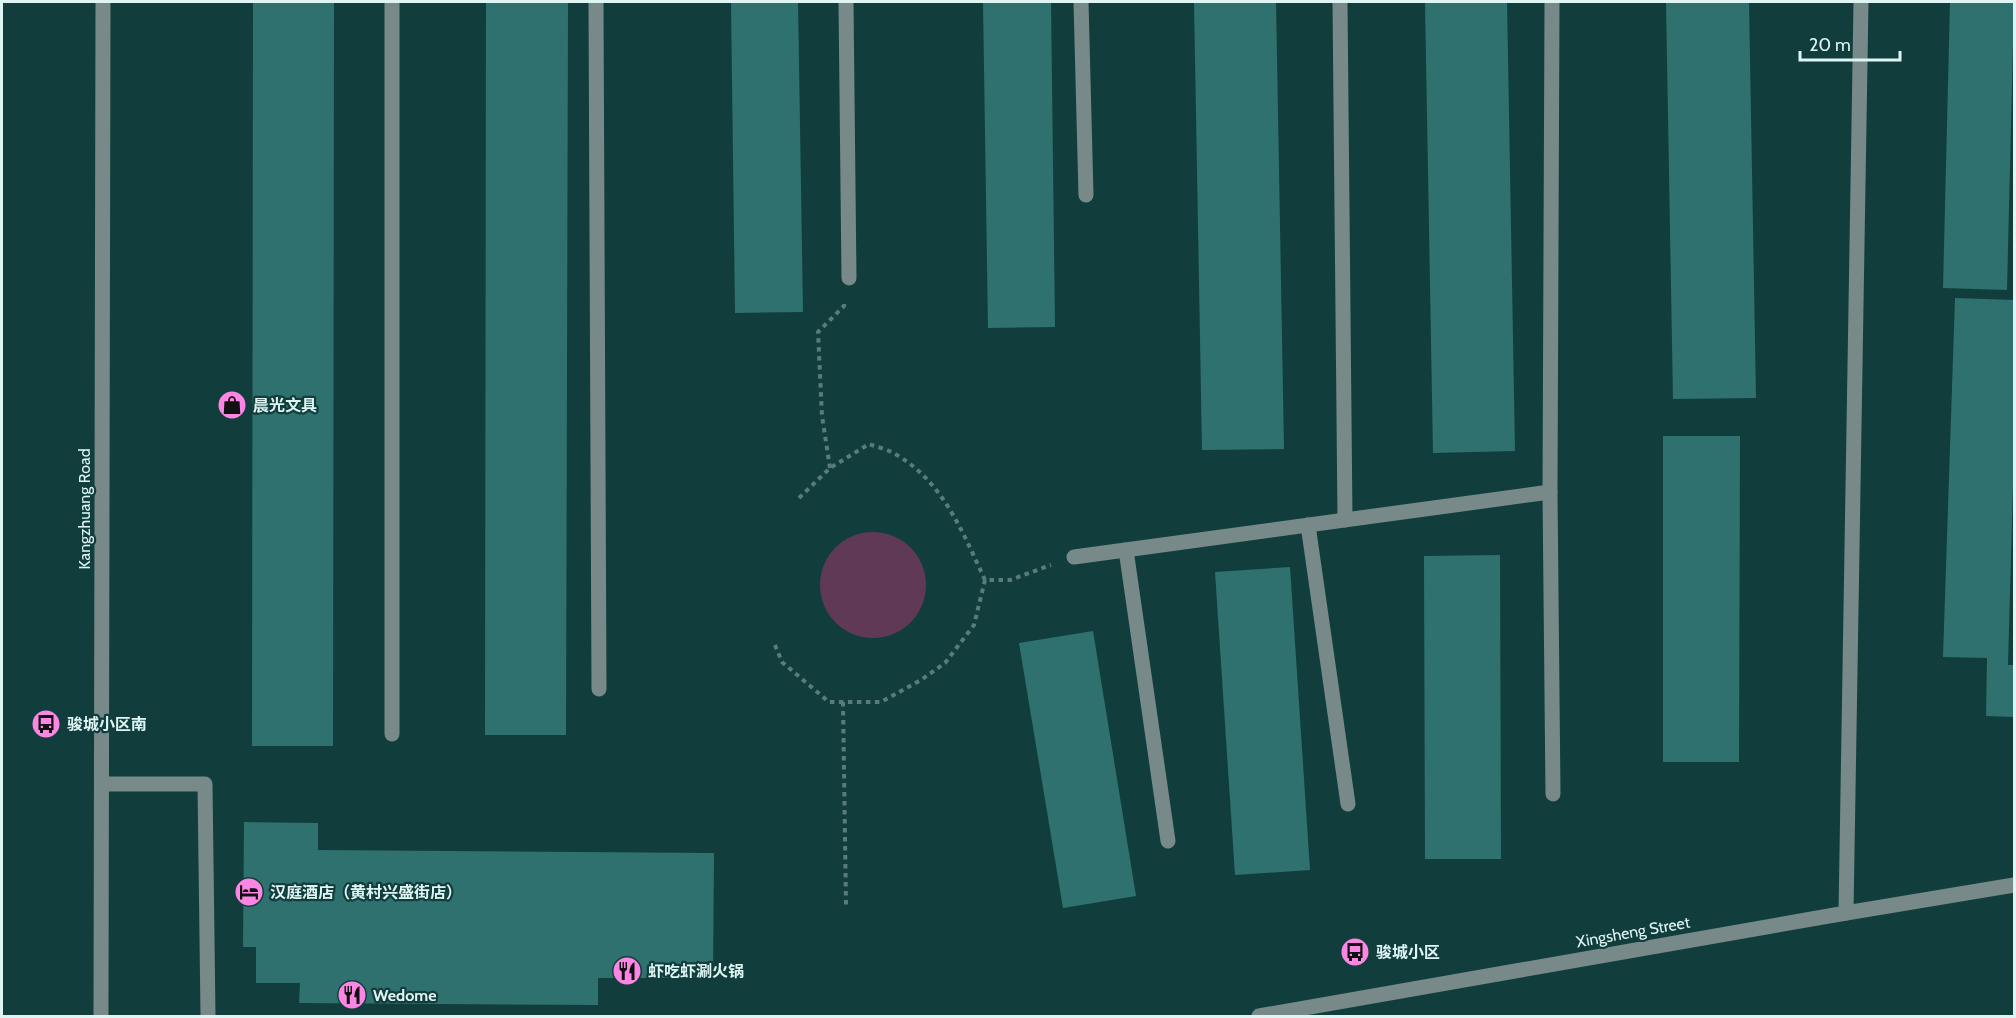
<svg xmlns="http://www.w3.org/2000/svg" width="2016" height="1018" viewBox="0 0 2016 1018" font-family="Cabin,'Noto Sans SC',sans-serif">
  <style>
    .green { fill: #603957 }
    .building { fill: #2f716f }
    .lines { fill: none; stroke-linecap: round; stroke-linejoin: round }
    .path { stroke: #577c7b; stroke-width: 4; stroke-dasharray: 4.5 4.5; stroke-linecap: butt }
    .minor { stroke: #778988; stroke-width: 15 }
    .labels { text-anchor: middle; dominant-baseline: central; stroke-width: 4.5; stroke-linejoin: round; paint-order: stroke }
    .poi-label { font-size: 16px; font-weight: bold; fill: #dff5f4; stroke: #113e3d; text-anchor: start }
    .street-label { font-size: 16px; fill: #dff5f4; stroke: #113e3d }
  </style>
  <rect width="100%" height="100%" fill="#113e3d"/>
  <circle class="green" cx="873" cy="585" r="53"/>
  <g class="building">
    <polygon points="253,2 334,2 333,746 252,746"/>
    <polygon points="486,2 568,2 566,735 485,735"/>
    <polygon points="731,2 798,2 803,312 735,313"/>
    <polygon points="983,2 1051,2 1055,327 988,328"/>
    <polygon points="1194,2 1276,2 1284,449 1202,450"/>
    <polygon points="1425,2 1507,2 1515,451 1433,453"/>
    <polygon points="1666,2 1749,2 1756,398 1673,399"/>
    <polygon points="1950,2 2014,2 2007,290 1943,288"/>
    <polygon points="1955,298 2014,300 2014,449 2008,665 2014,665 2014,717 1986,716 1987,658 1943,657"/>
    <polygon points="1663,436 1740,436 1739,762 1663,762"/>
    <polygon points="1500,555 1501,859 1425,859 1424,556"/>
    <polygon points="1290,567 1310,870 1235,875 1215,572"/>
    <polygon points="1093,631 1136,896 1063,908 1019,643"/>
    <polygon points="244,822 318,823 318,850 714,853 713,978 598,978 598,1005 299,1003 300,983 256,983 256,947 243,947"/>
  </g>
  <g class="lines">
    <g class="path">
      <polyline points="830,468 822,416 818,332 844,306 845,300"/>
      <path d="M 799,498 L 830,468 L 869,444 C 877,447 887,449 895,454 C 943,481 963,533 985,580 L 1010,580 L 1051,565"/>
      <polyline points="775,645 782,662 829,702 881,702 921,680 945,663 974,625 985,580"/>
      <polyline points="843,702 846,905"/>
    </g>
    <g class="minor">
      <polyline points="392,2 392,734"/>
      <polyline points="596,2 599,689"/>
      <polyline points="846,2 849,278"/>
      <polyline points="1081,2 1086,195"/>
      <polyline points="1340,2 1345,520"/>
      <polyline points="1552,2 1550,492 1553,794"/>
      <polyline points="1308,525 1348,804"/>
      <polyline points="1126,550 1168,841"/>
      <polyline points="1074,557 1550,492"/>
      <polyline points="102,784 205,784 208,1016"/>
      <polyline points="1846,913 1861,2"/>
      <polyline points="101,1016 103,2"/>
      <polyline points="1259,1016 1846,913 2014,885"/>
    </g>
  </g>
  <defs>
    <g id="shop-disc" transform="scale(1.5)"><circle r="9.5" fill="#fc86e4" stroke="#113e3d"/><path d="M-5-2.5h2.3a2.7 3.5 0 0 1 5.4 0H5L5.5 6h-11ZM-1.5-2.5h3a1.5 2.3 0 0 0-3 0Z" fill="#111"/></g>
    <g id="bus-disc" transform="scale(1.5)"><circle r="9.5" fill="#fc86e4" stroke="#113e3d"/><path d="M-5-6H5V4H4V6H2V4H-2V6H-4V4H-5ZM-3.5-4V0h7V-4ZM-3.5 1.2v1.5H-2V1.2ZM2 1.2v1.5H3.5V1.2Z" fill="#111"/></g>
    <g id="hotel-disc" transform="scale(1.5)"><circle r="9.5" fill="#fc86e4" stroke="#113e3d"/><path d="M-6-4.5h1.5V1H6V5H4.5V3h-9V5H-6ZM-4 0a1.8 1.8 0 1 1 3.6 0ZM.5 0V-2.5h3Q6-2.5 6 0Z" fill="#111"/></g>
    <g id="restaurant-disc" transform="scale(1.5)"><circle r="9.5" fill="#fc86e4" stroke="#113e3d"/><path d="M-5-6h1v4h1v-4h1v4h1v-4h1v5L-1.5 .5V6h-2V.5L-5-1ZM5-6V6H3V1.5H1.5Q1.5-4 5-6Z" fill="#111"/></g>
  </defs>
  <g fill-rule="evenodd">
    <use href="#shop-disc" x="232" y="405"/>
    <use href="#bus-disc" x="46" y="724"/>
    <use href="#hotel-disc" x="249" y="892"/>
    <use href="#bus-disc" x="1355" y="952"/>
    <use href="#restaurant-disc" x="627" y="971"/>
    <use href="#restaurant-disc" x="352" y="995"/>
  </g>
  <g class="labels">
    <g class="poi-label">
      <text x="253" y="405">晨光文具</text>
      <text x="67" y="724">骏城小区南</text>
      <text x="270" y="892">汉庭酒店（黄村兴盛街店）</text>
      <text x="1376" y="952">骏城小区</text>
      <text x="648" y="971">虾吃虾涮火锅</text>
      <text x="373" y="995">Wedome</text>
    </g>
    <g class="street-label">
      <text transform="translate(84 509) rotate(-90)">Kangzhuang Road</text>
      <text transform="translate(1633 932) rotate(-10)">Xingsheng Street</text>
    </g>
  </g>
  <rect width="2016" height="1018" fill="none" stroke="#dff5f4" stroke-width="6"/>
  <path d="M1800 51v9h100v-9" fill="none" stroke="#dff5f4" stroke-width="3"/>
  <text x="1809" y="51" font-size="18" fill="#dff5f4" stroke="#113e3d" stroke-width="4.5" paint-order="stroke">20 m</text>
</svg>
